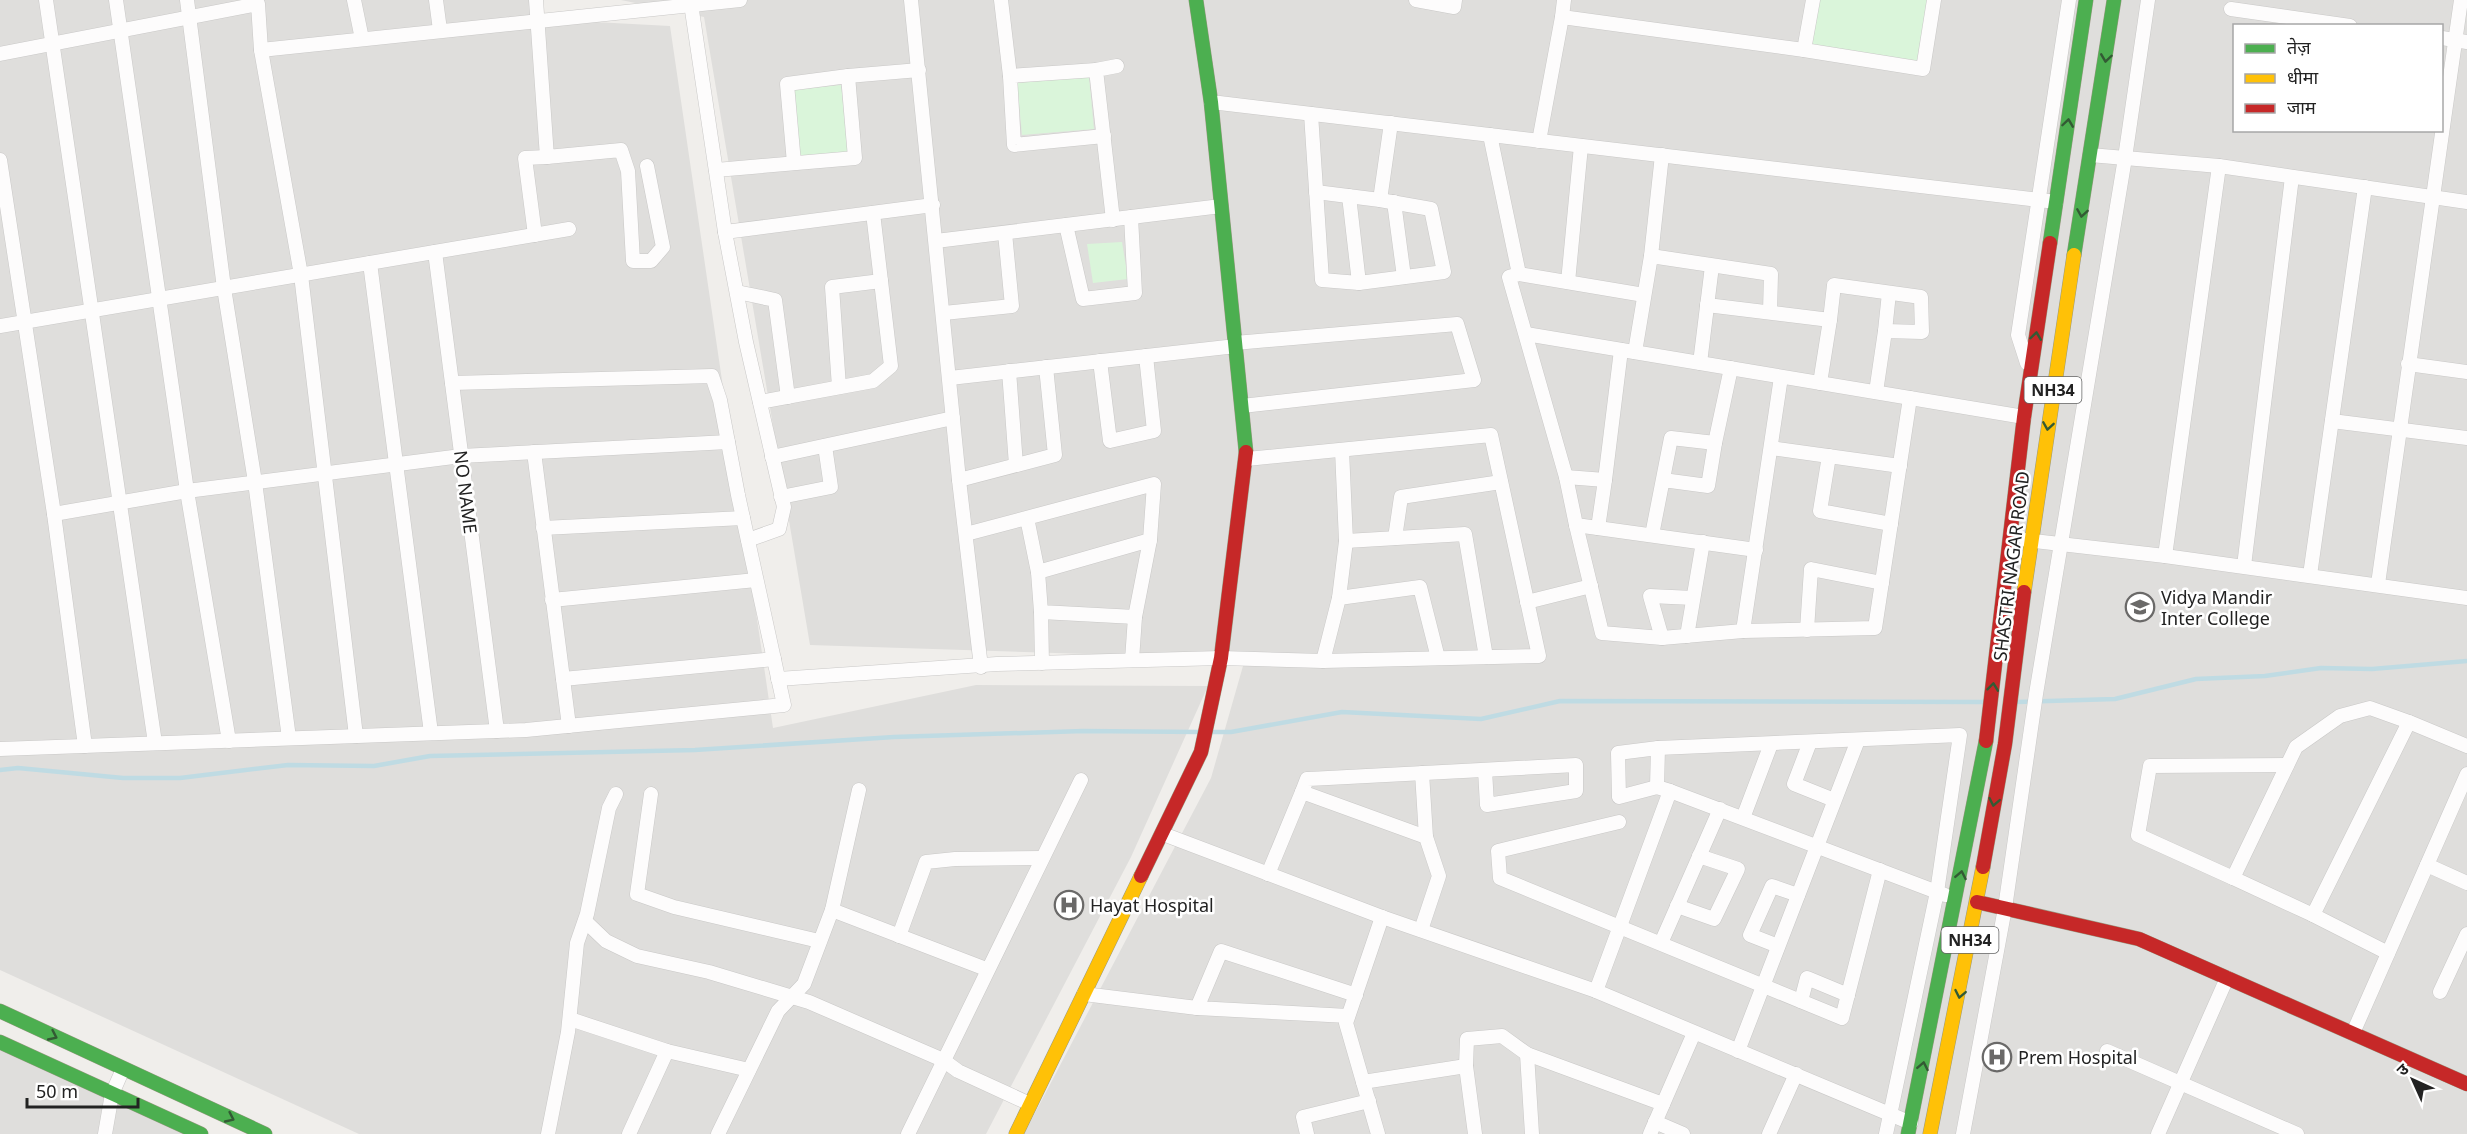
<svg xmlns="http://www.w3.org/2000/svg" width="2467" height="1134" viewBox="0 0 2467 1134" font-family="'Noto Sans','Noto Sans Devanagari',sans-serif">
  <style>
    .residential { fill: #dfdedc; fill-rule: evenodd }
    .park { fill: #daf5da }
    .lines { fill: none; stroke-linecap: round; stroke-linejoin: round }
    .stream { stroke: #bfdbe3; stroke-width: 4.5 }
    .street-casing { stroke: #c9c8c7; stroke-width: 15 }
    .fast-casing { stroke: #999a82; stroke-width: 15 }
    .slow-casing { stroke: #999a82; stroke-width: 15 }
    .jam-casing { stroke: #999a82; stroke-width: 15 }
    .street { stroke: #fdfcfc; stroke-width: 14 }
    .fast { stroke: #4caf50; stroke-width: 14 }
    .slow { stroke: #ffc107; stroke-width: 14 }
    .jam { stroke: #c62828; stroke-width: 14 }
    .oneway { stroke: #335a34 }
    .labels { text-anchor: middle; dominant-baseline: central; stroke-width: 5; stroke-linejoin: round; paint-order: stroke }
    .shield { fill: #fff; stroke: #646464; stroke-width: 1.5 }
    .shield-label { font-size: 16px; font-weight: bold; fill: #222 }
    .street-label { font-size: 18px; fill: #222; stroke: #fff }
    .poi-label { font-size: 18px; fill: #222; stroke: #fff; text-anchor: start }
  </style>
  <rect width="100%" height="100%" fill="#f0eeeb"/>
  <g class="residential">
    <polygon points="0,0 536,0 538,19 670,26 773,728 976,685 1208,686 1131,857 986,1134 359,1134 0,970"/>
    <path d="M 621,0 L 2467,0 L 2467,1134 L 1024,1134 L 1211,778 L 1245,659 L 810,645 L 704,17 ZM 2234,26 L 2442,26 L 2442,130 L 2234,130 Z"/>
    <polygon points="0,1050 191,1134 0,1134"/>
  </g>
  <g class="park">
    <polygon points="1819,0 1928,0 1917,64 1811,45"/>
    <polygon points="1089,77 1094,129 1022,135 1017,83"/>
    <polygon points="841,85 848,153 798,156 793,90"/>
    <polygon points="1122,242 1128,279 1093,283 1087,244"/>
  </g>
  <g class="lines">
    <g class="stream">
      <polyline points="2017,702 2115,699 2196,679 2265,676 2321,668 2372,669 2467,661"/>
      <polyline points="1211,732 1231,732 1342,712 1481,719 1560,701 1985,702"/>
      <polyline points="0,770 18,768 123,778 180,778 288,765 374,766 430,756 695,750 894,737 1083,731 1200,732"/>
    </g>
    <g class="street-casing">
      <g id="street">
        <polyline points="46,0 155,743"/>
        <polyline points="116,0 187,491 229,741"/>
        <polyline points="187,0 224,288 255,482 289,738"/>
        <polyline points="354,0 362,39"/>
        <polyline points="436,0 440,30"/>
        <polyline points="536,0 547,157 621,150 628,171 633,261 651,261 663,247 647,166"/>
        <polyline points="911,0 959,480 981,667"/>
        <polyline points="1001,0 1010,76"/>
        <polyline points="1416,0 1454,7 1455,0"/>
        <polyline points="1564,0 1562,17 1804,50"/>
        <polyline points="1813,0 1804,50 1923,69 1934,0"/>
        <polyline points="691,4 725,232 746,342 784,507 779,529 748,540"/>
        <polyline points="2231,9 2350,26"/>
        <polyline points="2442,38 2467,42"/>
        <polyline points="0,54 258,4 261,50"/>
        <polyline points="1096,70 1010,76 1014,145 1104,136"/>
        <polyline points="1211,102 2056,202"/>
        <polyline points="1311,114 1322,280 1359,283 1444,272 1431,209 1380,200 1391,123"/>
        <polyline points="1490,135 1519,274"/>
        <polyline points="1539,141 1562,17"/>
        <polyline points="2090,155 2219,166 2467,202"/>
        <polyline points="0,160 54,514 85,746"/>
        <polyline points="794,163 787,84 848,76"/>
        <polyline points="716,170 855,158 848,76 919,70"/>
        <polyline points="1316,192 1380,200"/>
        <polyline points="1349,196 1359,283"/>
        <polyline points="1394,202 1404,277"/>
        <polyline points="1113,220 1096,70 1117,66"/>
        <polyline points="1066,225 1083,299 1135,293 1131,217"/>
        <polyline points="725,232 933,205"/>
        <polyline points="535,235 525,158 547,157"/>
        <polyline points="936,241 1221,206"/>
        <polyline points="435,252 497,731"/>
        <polyline points="1651,256 1662,155"/>
        <polyline points="370,263 431,733"/>
        <polyline points="1568,282 1581,146"/>
        <polyline points="737,292 775,300 788,397"/>
        <polyline points="1644,295 1519,274 1509,277 1566,477 1576,525 1756,550"/>
        <polyline points="1707,305 1830,320 1834,285 1921,297 1922,332 1885,331 1876,392"/>
        <polyline points="944,313 1012,306 1005,233"/>
        <polyline points="0,326 569,229"/>
        <polyline points="1885,331 1889,293"/>
        <polyline points="1526,334 2024,417"/>
        <polyline points="1235,343 1457,324 1474,380 1242,406"/>
        <polyline points="1635,352 1651,256 1771,274 1770,312"/>
        <polyline points="1100,361 1110,441 1154,431 1146,356"/>
        <polyline points="1700,363 1712,266"/>
        <polyline points="2027,363 2018,335 2069,0"/>
        <polyline points="2408,364 2467,372"/>
        <polyline points="1009,371 1016,465"/>
        <polyline points="950,378 1236,346"/>
        <polyline points="1820,383 1830,320"/>
        <polyline points="839,387 832,287 881,281"/>
        <polyline points="760,402 873,381 891,366 873,213"/>
        <polyline points="2332,421 2467,438"/>
        <polyline points="1715,443 1731,368"/>
        <polyline points="1771,448 1900,466"/>
        <polyline points="534,452 569,726"/>
        <polyline points="1829,456 1820,511 1891,524"/>
        <polyline points="772,457 953,418"/>
        <polyline points="1566,477 1605,480 1621,350"/>
        <polyline points="959,480 1055,455 1046,367"/>
        <polyline points="781,497 831,487 825,446"/>
        <polyline points="54,514 187,491 461,456 728,442"/>
        <polyline points="1576,525 1602,633 1662,638 1743,631 1781,377"/>
        <polyline points="543,528 743,518"/>
        <polyline points="1598,528 1605,480"/>
        <polyline points="966,534 1154,484 1150,540 1038,572 1027,518"/>
        <polyline points="1652,535 1671,438 1715,443 1708,486 1663,480"/>
        <polyline points="1395,538 1401,497 1501,482"/>
        <polyline points="2026,540 2165,556 2467,598"/>
        <polyline points="1346,541 1465,534 1486,657"/>
        <polyline points="2165,556 2219,166"/>
        <polyline points="2244,566 2292,177"/>
        <polyline points="1038,572 1041,612 1135,617 1150,540"/>
        <polyline points="2310,575 2365,187"/>
        <polyline points="2378,584 2461,0"/>
        <polyline points="1339,598 1346,541 1342,450"/>
        <polyline points="552,600 756,580"/>
        <polyline points="1527,602 1591,586"/>
        <polyline points="1041,612 1042,663"/>
        <polyline points="1807,630 1811,569 1882,583"/>
        <polyline points="1743,631 1875,628 1910,398"/>
        <polyline points="1687,636 1703,542"/>
        <polyline points="1662,638 1650,596 1693,598"/>
        <polyline points="1132,660 1135,617"/>
        <polyline points="1323,661 1339,598 1420,587 1438,658"/>
        <polyline points="563,679 774,659"/>
        <polyline points="778,679 997,664 1221,658 1323,661 1539,656 1491,435 1247,459"/>
        <polyline points="356,736 301,275 261,50 740,0"/>
        <polyline points="1810,742 1794,784 1834,800"/>
        <polyline points="0,749 526,730 784,705 738,495 720,400 712,376 452,383"/>
        <polyline points="1422,773 1426,837"/>
        <polyline points="1657,787 1619,797 1618,753 1658,748"/>
        <polyline points="1670,791 1657,787 1658,748 1960,735 1937,892 1886,1134"/>
        <path d="M 1302,792 L 1307,779 C 1397,775 1487,770 1576,765 L 1576,791 L 1487,805 L 1485,770"/>
        <polyline points="651,794 637,894 674,907 819,941"/>
        <polyline points="1743,818 1771,744"/>
        <polyline points="1619,822 1498,851 1500,878 1842,1018 1880,870"/>
        <polyline points="1163,834 1382,917 1596,991 1911,1123"/>
        <polyline points="2427,865 2467,883"/>
        <polyline points="1268,874 1302,792 1426,837 1439,876 1421,930"/>
        <polyline points="2233,878 2138,835 2150,766 2287,765"/>
        <polyline points="1677,906 1714,919 1738,869 1699,856"/>
        <polyline points="832,910 986,969"/>
        <polyline points="2313,915 2233,878 2296,747 2340,716 2370,708 2409,722"/>
        <polyline points="585,921 606,941 637,956 709,972 809,1002 943,1060 958,1071 1030,1104"/>
        <polyline points="899,936 926,862 955,859 1042,858"/>
        <polyline points="1661,943 1720,809"/>
        <polyline points="1778,946 1750,935 1772,886 1798,895"/>
        <polyline points="2388,953 2313,915 2409,722 2467,746"/>
        <polyline points="1596,991 1670,791 1945,895"/>
        <polyline points="2440,992 2467,934"/>
        <polyline points="1084,994 1197,1008"/>
        <polyline points="1801,1001 1807,978 1848,995"/>
        <polyline points="1348,1016 1197,1008 1221,951 1356,995"/>
        <polyline points="570,1019 667,1051 749,1070"/>
        <polyline points="2353,1033 2467,774"/>
        <polyline points="1738,1051 1858,740"/>
        <polyline points="2107,1051 2297,1134"/>
        <polyline points="1466,1066 1467,1039 1502,1036 1527,1054"/>
        <polyline points="1363,1082 1466,1066 1475,1134"/>
        <polyline points="1655,1122 1683,1134"/>
        <polyline points="105,1134 112,1094 123,1069"/>
        <polyline points="548,1134 568,1032 577,943 587,914 609,808 616,794"/>
        <polyline points="629,1134 667,1051"/>
        <polyline points="718,1134 778,1011 804,984 832,910 859,790"/>
        <polyline points="908,1134 1081,780"/>
        <polyline points="1307,1134 1303,1117 1369,1101"/>
        <polyline points="1378,1134 1346,1023 1382,917"/>
        <polyline points="1532,1134 1527,1054 1663,1104"/>
        <polyline points="1650,1134 1694,1033"/>
        <polyline points="1769,1134 1796,1074"/>
        <polyline points="1963,1134 2005,908 2036,694 2125,158 2148,0"/>
        <polyline points="2158,1134 2227,978"/>
      </g>
    </g>
    <g class="fast-casing">
      <g id="fast">
        <polyline points="1196,0 1211,102 1246,452"/>
        <polyline points="2050,243 2086,0"/>
        <polyline points="2074,255 2114,0"/>
        <polyline points="0,1011 265,1134"/>
        <polyline points="0,1042 201,1134"/>
        <polyline points="1908,1134 1986,741"/>
      </g>
    </g>
    <g class="slow-casing">
      <g id="slow">
        <polyline points="2024,592 2074,255"/>
        <polyline points="1016,1134 1141,876"/>
        <polyline points="1930,1134 1983,867"/>
      </g>
    </g>
    <g class="jam-casing">
      <g id="jam">
        <polyline points="1986,741 2024,417 2050,243"/>
        <polyline points="1983,867 2005,744 2024,592"/>
        <polyline points="1141,876 1201,752 1221,658 1246,452"/>
        <polyline points="1977,902 2139,939 2467,1084"/>
      </g>
    </g>
    <use href="#street" class="street"/>
    <use href="#fast" class="fast"/>
    <use href="#slow" class="slow"/>
    <use href="#jam" class="jam"/>
  </g>
  <defs><path id="oneway-chevron" d="M-2-3.5L2.5 0L-2 3.5" fill="none" stroke-width="1.6" stroke-linecap="round" stroke-linejoin="round" transform="scale(1.5)"/></defs>
  <g class="oneway">
    <use href="#oneway-chevron" transform="translate(2106 58) rotate(98)"/>
    <use href="#oneway-chevron" transform="translate(2068 123) rotate(-82)"/>
    <use href="#oneway-chevron" transform="translate(2082 213) rotate(99)"/>
    <use href="#oneway-chevron" transform="translate(2036 336) rotate(-82)"/>
    <use href="#oneway-chevron" transform="translate(2048 426) rotate(99)"/>
    <use href="#oneway-chevron" transform="translate(1993 687) rotate(-83)"/>
    <use href="#oneway-chevron" transform="translate(1994 802) rotate(101)"/>
    <use href="#oneway-chevron" transform="translate(1961 875) rotate(-79)"/>
    <use href="#oneway-chevron" transform="translate(1960 994) rotate(101)"/>
    <use href="#oneway-chevron" transform="translate(53 1036) rotate(25)"/>
    <use href="#oneway-chevron" transform="translate(1923 1066) rotate(-79)"/>
    <use href="#oneway-chevron" transform="translate(230 1118) rotate(25)"/>
  </g>
  <defs>
    <g id="school-ring" transform="scale(1.5)"><circle r="9.5" fill="#fff" stroke="#6a6968" stroke-width="1.5"/><path d="M0-5L7-2L0 1L-7-2ZM-4 1L0 2.5L4 1V4Q0 6-4 4Z" fill="#6a6968"/></g>
    <g id="hospital-ring" transform="scale(1.5)"><circle r="9.5" fill="#fff" stroke="#6a6968" stroke-width="1.5"/><path d="M-5-5h3v3.5h4V-5h3V5h-3V1.5h-4V5h-3Z" fill="#6a6968"/></g>
  </defs>
  <g fill-rule="evenodd">
    <use href="#school-ring" x="2140" y="607"/>
    <use href="#hospital-ring" x="1069" y="905"/>
    <use href="#hospital-ring" x="1997" y="1057"/>
  </g>
  <g class="labels">
    <g class="shield">
      <rect x="2024.5" y="377" width="57" height="26" rx="4.5"/>
      <rect x="1941.5" y="927" width="57" height="26" rx="4.5"/>
    </g>
    <g class="shield-label">
      <text x="2053" y="390">NH34</text>
      <text x="1970" y="940">NH34</text>
    </g>
    <g class="street-label">
      <text transform="translate(466 492) rotate(83)">NO NAME</text>
      <text transform="translate(2011 566) rotate(-83)">SHASTRI NAGAR ROAD</text>
    </g>
    <g class="poi-label">
      <text x="2161" y="597">Vidya Mandir<tspan x="2161" dy="21">Inter College</tspan></text>
      <text x="1090" y="905">Hayat Hospital</text>
      <text x="2018" y="1057">Prem Hospital</text>
    </g>
  </g>
  <rect x="2233" y="24" width="210" height="108" fill="#ffffff" stroke="#a7a7a7" stroke-width="1.5"/>
  <rect x="2245" y="44" width="30" height="9" fill="#4caf50" stroke="#a7a7a7" stroke-width="1.5"/>
  <text x="2287" y="54" font-size="18" fill="#222222">तेज़</text>
  <rect x="2245" y="74" width="30" height="9" fill="#ffc107" stroke="#a7a7a7" stroke-width="1.5"/>
  <text x="2287" y="84" font-size="18" fill="#222222">धीमा</text>
  <rect x="2245" y="104" width="30" height="9" fill="#c62828" stroke="#a7a7a7" stroke-width="1.5"/>
  <text x="2287" y="114" font-size="18" fill="#222222">जाम</text>
  <g transform="translate(2413 1080) rotate(315)" stroke="#ffffff" stroke-width="4.5" paint-order="stroke">
  <path d="M0-4.5L10 22L0 15L-10 22Z" fill="#222222"/>
  <text y="-9" font-size="16" font-weight="bold" text-anchor="middle" fill="#222222">उ</text>
  </g>
  <path d="M27 1098v9h111v-9" fill="none" stroke="#222222" stroke-width="3"/>
  <text x="36" y="1098" font-size="18" fill="#222222" stroke="#ffffff" stroke-width="4.5" paint-order="stroke">50 m</text>
</svg>
